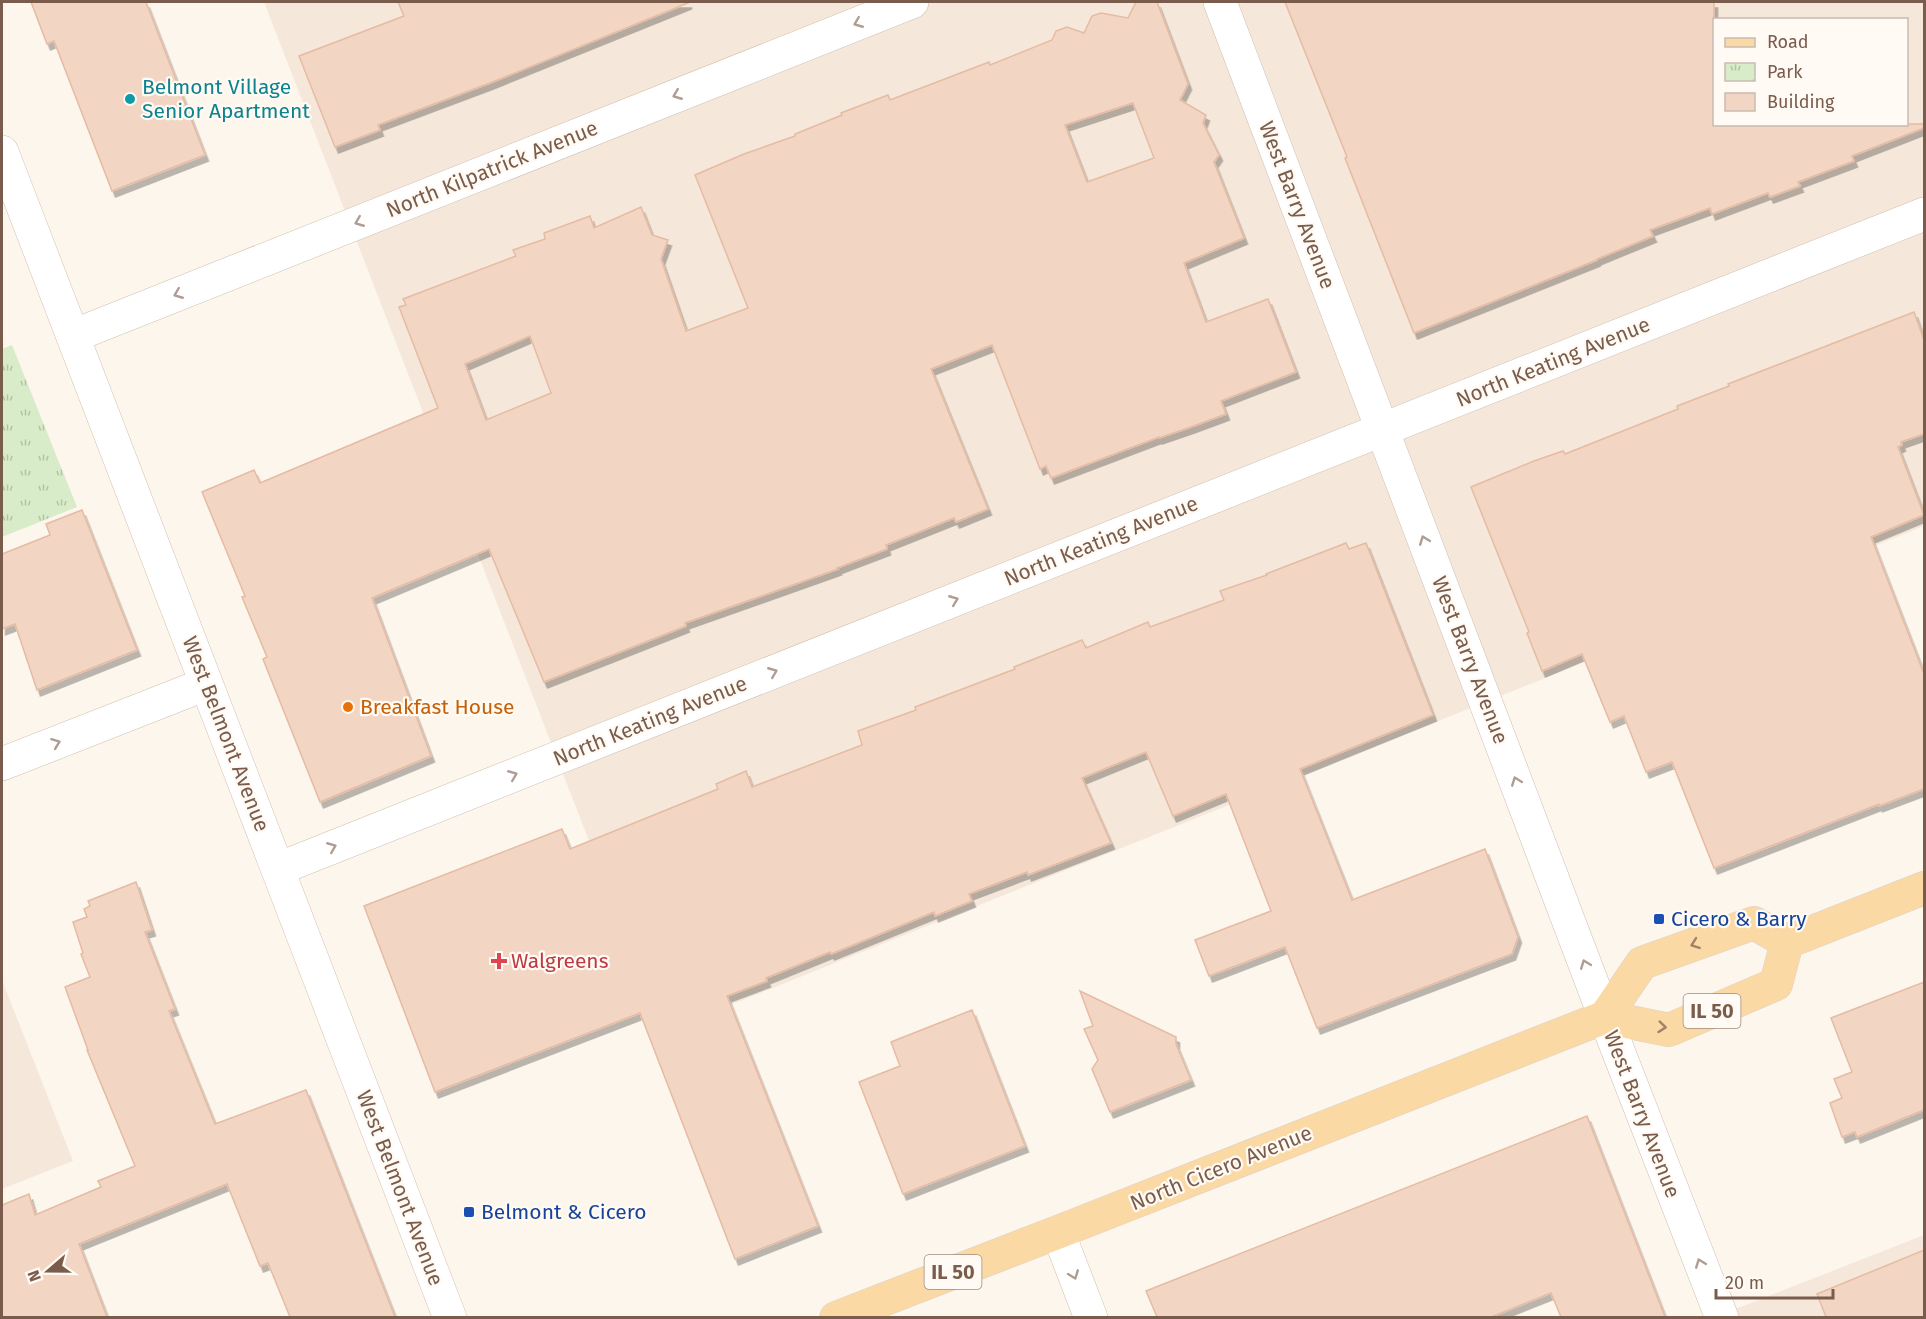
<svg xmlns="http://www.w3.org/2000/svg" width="1926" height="1319" viewBox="0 0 1926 1319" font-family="'Fira Sans',sans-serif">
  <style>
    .residential { fill: #f5e8da; fill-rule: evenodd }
    .park { fill: url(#park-tufts) }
    .building { fill: #f3d5c3; stroke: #e6bba3; stroke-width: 1.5; fill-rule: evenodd; filter: url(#shadow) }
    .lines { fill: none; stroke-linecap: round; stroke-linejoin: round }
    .minor-casing { stroke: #d1beb0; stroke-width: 34 }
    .secondary-casing { stroke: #d6c0b0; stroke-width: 34 }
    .primary-casing { stroke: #dad1cd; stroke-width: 34 }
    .minor { stroke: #fff; stroke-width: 33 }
    .secondary { stroke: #fff; stroke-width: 33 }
    .primary { stroke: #fbd9a5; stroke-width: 33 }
    .oneway { stroke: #af9d94 }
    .oneway2 { stroke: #a18267 }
    .culture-dot { fill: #0f9aa8; stroke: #fffaf3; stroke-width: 2 }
    .food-dot { fill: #e8710a; stroke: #fffaf3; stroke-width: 2 }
    .transit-dot { fill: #1a4fb4; stroke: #fffaf3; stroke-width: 2 }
    .health-dot { fill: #e0444e; stroke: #fffaf3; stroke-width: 2 }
    .labels { text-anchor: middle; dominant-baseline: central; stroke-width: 4.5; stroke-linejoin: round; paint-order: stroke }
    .shield { fill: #fffaf3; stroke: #a28b7f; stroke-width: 1.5 }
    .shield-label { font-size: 20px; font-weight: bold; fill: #7a5c4d }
    .culture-label { font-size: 21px; fill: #0d838f; stroke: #fffaf3; text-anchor: start }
    .street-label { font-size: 21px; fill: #7a5c4d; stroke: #fffaf3 }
    .food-label { font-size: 21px; fill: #c56008; stroke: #fffaf3; text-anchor: start }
    .transit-label { font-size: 21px; fill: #164399; stroke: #fffaf3; text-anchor: start }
    .health-label { font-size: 21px; fill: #be3a42; stroke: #fffaf3; text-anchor: start }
  </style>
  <defs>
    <pattern id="park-tufts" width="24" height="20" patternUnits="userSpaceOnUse" patternTransform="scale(1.5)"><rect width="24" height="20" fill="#d8ecc9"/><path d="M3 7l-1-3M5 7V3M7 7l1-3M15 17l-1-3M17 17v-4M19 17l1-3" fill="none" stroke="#b4c2a5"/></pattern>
    <filter id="shadow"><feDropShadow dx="3.5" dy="6" stdDeviation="0" flood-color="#0004"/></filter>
  </defs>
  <rect width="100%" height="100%" fill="#fdf6ec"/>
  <g class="residential">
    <path d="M 264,2 L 1924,2 L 1924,526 L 663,1032 ZM 1714,20 L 1906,20 L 1906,124 L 1714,124 Z"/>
    <polygon points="2,980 73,1161 2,1189"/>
    <polygon points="1924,1235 1924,1317 1715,1317"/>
  </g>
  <polygon class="park" points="12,345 77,507 2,537 2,349"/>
  <g class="building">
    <polygon points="31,2 146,2 205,155 112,191 54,41 47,44"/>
    <polygon points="398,2 688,2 688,3 490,83 378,125 380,130 335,147 299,56 404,16"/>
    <path d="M 1136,2 L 1157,2 L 1188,84 L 1180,100 L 1206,115 L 1203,123 L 1219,155 L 1214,162 L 1244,238 L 1184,263 L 1206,322 L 1268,299 L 1296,372 L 1221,401 L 1226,414 L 1191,427 L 1159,438 L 1159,437 L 1051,478 L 1046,466 L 1040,469 L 992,345 L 931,369 L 988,509 L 956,522 L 954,518 L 886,545 L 887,549 L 837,568 L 838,569 L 685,623 L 686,626 L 544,682 L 489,549 L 372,598 L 431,756 L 320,802 L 263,659 L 267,657 L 242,597 L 245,596 L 202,492 L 254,470 L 260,483 L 438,408 L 399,307 L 406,305 L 403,299 L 516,256 L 513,250 L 545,239 L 544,233 L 590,216 L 594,228 L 641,207 L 652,235 L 668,240 L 661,259 L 686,331 L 748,308 L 695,175 L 744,154 L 795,136 L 795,134 L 842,115 L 841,113 L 888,95 L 890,100 L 989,62 L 990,65 L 1052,40 L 1056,31 L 1067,27 L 1084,33 L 1092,16 L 1101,13 L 1128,18 ZM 1133,103 L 1154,158 L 1087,182 L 1065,125 ZM 530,336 L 551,393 L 486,420 L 465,364 Z"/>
    <polygon points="1285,2 1714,2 1714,124 1924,124 1924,128 1852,156 1854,161 1798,182 1800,186 1770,197 1768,193 1712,214 1710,208 1650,230 1653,236 1597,259 1597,260 1414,333 1345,158 1347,157"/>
    <polygon points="1914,312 1924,340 1924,434 1901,442 1902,445 1898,447 1924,515 1871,537 1924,674 1924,789 1879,806 1879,804 1714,868 1672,762 1646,772 1624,716 1610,722 1582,654 1542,671 1527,633 1529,632 1471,487 1534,461 1563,451 1565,454 1678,409 1677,406 1729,386 1728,384"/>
    <polygon points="82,510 137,650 37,690 15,624 2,629 2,554 50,535 46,524"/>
    <polygon points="1346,543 1349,549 1366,543 1433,715 1300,769 1352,900 1485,849 1518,937 1512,954 1317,1028 1285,947 1209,976 1195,940 1271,911 1226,794 1173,816 1146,752 1082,778 1111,843 1028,875 1027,872 969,894 972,901 935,916 934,912 831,954 830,952 766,978 767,981 727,996 818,1226 735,1259 640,1013 435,1092 364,906 562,829 570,849 718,789 716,784 746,771 752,787 862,745 858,731 916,710 915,707 1015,669 1014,667 1082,640 1086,648 1148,622 1150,627 1224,600 1220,591 1267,575 1266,574"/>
    <polygon points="136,882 152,930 145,932 175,1009 169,1011 215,1124 306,1090 395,1317 290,1317 268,1263 260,1266 227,1184 79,1244 107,1317 2,1317 2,1205 29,1194 35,1215 101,1187 98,1181 135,1166 87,1050 88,1050 65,987 90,977 81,954 83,953 73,922 87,917 84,909 90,906 88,901"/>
    <polygon points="1924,982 1924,1110 1857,1137 1855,1132 1842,1137 1830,1103 1842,1098 1834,1079 1852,1072 1831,1018"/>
    <polygon points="1080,991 1176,1037 1176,1044 1191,1080 1110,1112 1092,1069 1098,1060 1084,1029 1093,1026"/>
    <polygon points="972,1010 1025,1146 903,1194 859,1082 900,1066 891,1042"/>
    <polygon points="1587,1116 1665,1317 1561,1317 1551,1293 1491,1317 1157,1317 1146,1291"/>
    <polygon points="1924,1250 1924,1317 1826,1317 1817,1294"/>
  </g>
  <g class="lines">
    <g class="minor-casing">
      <g id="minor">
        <polyline points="1220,2 1605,1017 1722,1318"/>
        <polyline points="73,336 912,2"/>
        <polyline points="2,764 206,684"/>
        <polyline points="278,869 1924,214"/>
        <polyline points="1058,1232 1091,1318"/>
      </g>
    </g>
    <g class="secondary-casing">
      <polyline id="secondary" points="2,152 450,1318"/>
    </g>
    <g class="primary-casing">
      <g id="primary">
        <polyline points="1787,942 1924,888"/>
        <polyline points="1605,1017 1642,963 1754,923 1787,942"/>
        <polyline points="836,1318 1058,1232 1605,1017 1669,1030 1776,984 1787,942"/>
      </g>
    </g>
    <use href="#minor" class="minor"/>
    <use href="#secondary" class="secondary"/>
    <use href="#primary" class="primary"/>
  </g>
  <defs><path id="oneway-chevron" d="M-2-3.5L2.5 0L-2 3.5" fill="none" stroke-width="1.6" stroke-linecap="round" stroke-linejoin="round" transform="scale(1.5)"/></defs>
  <g class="oneway">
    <use href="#oneway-chevron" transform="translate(858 23) rotate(158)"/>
    <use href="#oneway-chevron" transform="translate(677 95) rotate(158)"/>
    <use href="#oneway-chevron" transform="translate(359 222) rotate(158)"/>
    <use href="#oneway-chevron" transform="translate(178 294) rotate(158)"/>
    <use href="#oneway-chevron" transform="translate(1424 540) rotate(-111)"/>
    <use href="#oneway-chevron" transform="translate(954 600) rotate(-22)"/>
    <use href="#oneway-chevron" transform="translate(773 672) rotate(-22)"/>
    <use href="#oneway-chevron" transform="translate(56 743) rotate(-21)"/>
    <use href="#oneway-chevron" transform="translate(513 775) rotate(-22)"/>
    <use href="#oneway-chevron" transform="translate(1516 781) rotate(-111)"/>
    <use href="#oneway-chevron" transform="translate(332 847) rotate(-22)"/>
    <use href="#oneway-chevron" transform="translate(1585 964) rotate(-111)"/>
    <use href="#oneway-chevron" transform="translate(1700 1263) rotate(-111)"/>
    <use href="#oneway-chevron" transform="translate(1074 1275) rotate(69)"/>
  </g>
  <g class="oneway2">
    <use href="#oneway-chevron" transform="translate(1695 944) rotate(160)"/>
    <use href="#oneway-chevron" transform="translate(1662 1027) rotate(6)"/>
  </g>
  <circle class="culture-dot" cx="130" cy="99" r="6"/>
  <circle class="food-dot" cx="348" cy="707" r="6"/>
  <g class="transit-dot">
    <rect x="1653" y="913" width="12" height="12" rx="3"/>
    <rect x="463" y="1206" width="12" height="12" rx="3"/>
  </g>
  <path class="health-dot" d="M496 952h6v6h6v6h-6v6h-6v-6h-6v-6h6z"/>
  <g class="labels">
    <g class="shield">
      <rect x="1683.5" y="994" width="57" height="34" rx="4.5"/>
      <rect x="924.5" y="1255" width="57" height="34" rx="4.5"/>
    </g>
    <g class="shield-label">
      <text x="1712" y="1011">IL 50</text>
      <text x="953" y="1272">IL 50</text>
    </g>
    <g class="culture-label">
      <text x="142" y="87">Belmont Village<tspan x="142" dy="24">Senior Apartment</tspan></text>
    </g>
    <g class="street-label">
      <text transform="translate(492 169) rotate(-22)">North Kilpatrick Avenue</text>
      <text transform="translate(1297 205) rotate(69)">West Barry Avenue</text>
      <text transform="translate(1553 362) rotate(-22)">North Keating Avenue</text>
      <text transform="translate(1101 541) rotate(-22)">North Keating Avenue</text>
      <text transform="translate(1470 660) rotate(69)">West Barry Avenue</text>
      <text transform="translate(650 721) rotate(-22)">North Keating Avenue</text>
      <text transform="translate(226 734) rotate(69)">West Belmont Avenue</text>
      <text transform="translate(1642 1114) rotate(69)">West Barry Avenue</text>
      <text transform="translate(1221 1168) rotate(-22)">North Cicero Avenue</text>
      <text transform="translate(400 1188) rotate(69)">West Belmont Avenue</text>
    </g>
    <g class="food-label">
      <text x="360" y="707">Breakfast House</text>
    </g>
    <g class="transit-label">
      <text x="1671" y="919">Cicero &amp; Barry</text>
      <text x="481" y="1212">Belmont &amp; Cicero</text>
    </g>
    <g class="health-label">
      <text x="511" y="961">Walgreens</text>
    </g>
  </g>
  <rect width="1926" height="1319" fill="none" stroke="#7a5c4d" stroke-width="6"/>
  <rect x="1713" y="18" width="195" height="108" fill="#fffaf3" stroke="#cabbb1" stroke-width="1.5"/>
  <rect x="1725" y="38" width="30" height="9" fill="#fbd9a5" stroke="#cabbb1" stroke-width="1.5"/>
  <text x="1767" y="48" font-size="18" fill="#7a5c4d">Road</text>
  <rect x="1725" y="63" width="30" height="18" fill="url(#park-tufts)" stroke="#cabbb1" stroke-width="1.5"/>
  <text x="1767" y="78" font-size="18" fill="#7a5c4d">Park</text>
  <rect x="1725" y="93" width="30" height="18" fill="#f3d5c3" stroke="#cabbb1" stroke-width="1.5"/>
  <text x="1767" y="108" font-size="18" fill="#7a5c4d">Building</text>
  <g transform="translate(48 1271) rotate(250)" stroke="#fffaf3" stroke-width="4.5" paint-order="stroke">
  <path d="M0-4.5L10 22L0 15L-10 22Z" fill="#7a5c4d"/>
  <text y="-9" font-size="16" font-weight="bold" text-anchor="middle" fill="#7a5c4d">N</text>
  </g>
  <path d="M1716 1289v9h117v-9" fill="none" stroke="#7a5c4d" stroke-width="3"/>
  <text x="1725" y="1289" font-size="18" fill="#7a5c4d" stroke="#fffaf3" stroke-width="4.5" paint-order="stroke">20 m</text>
</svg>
